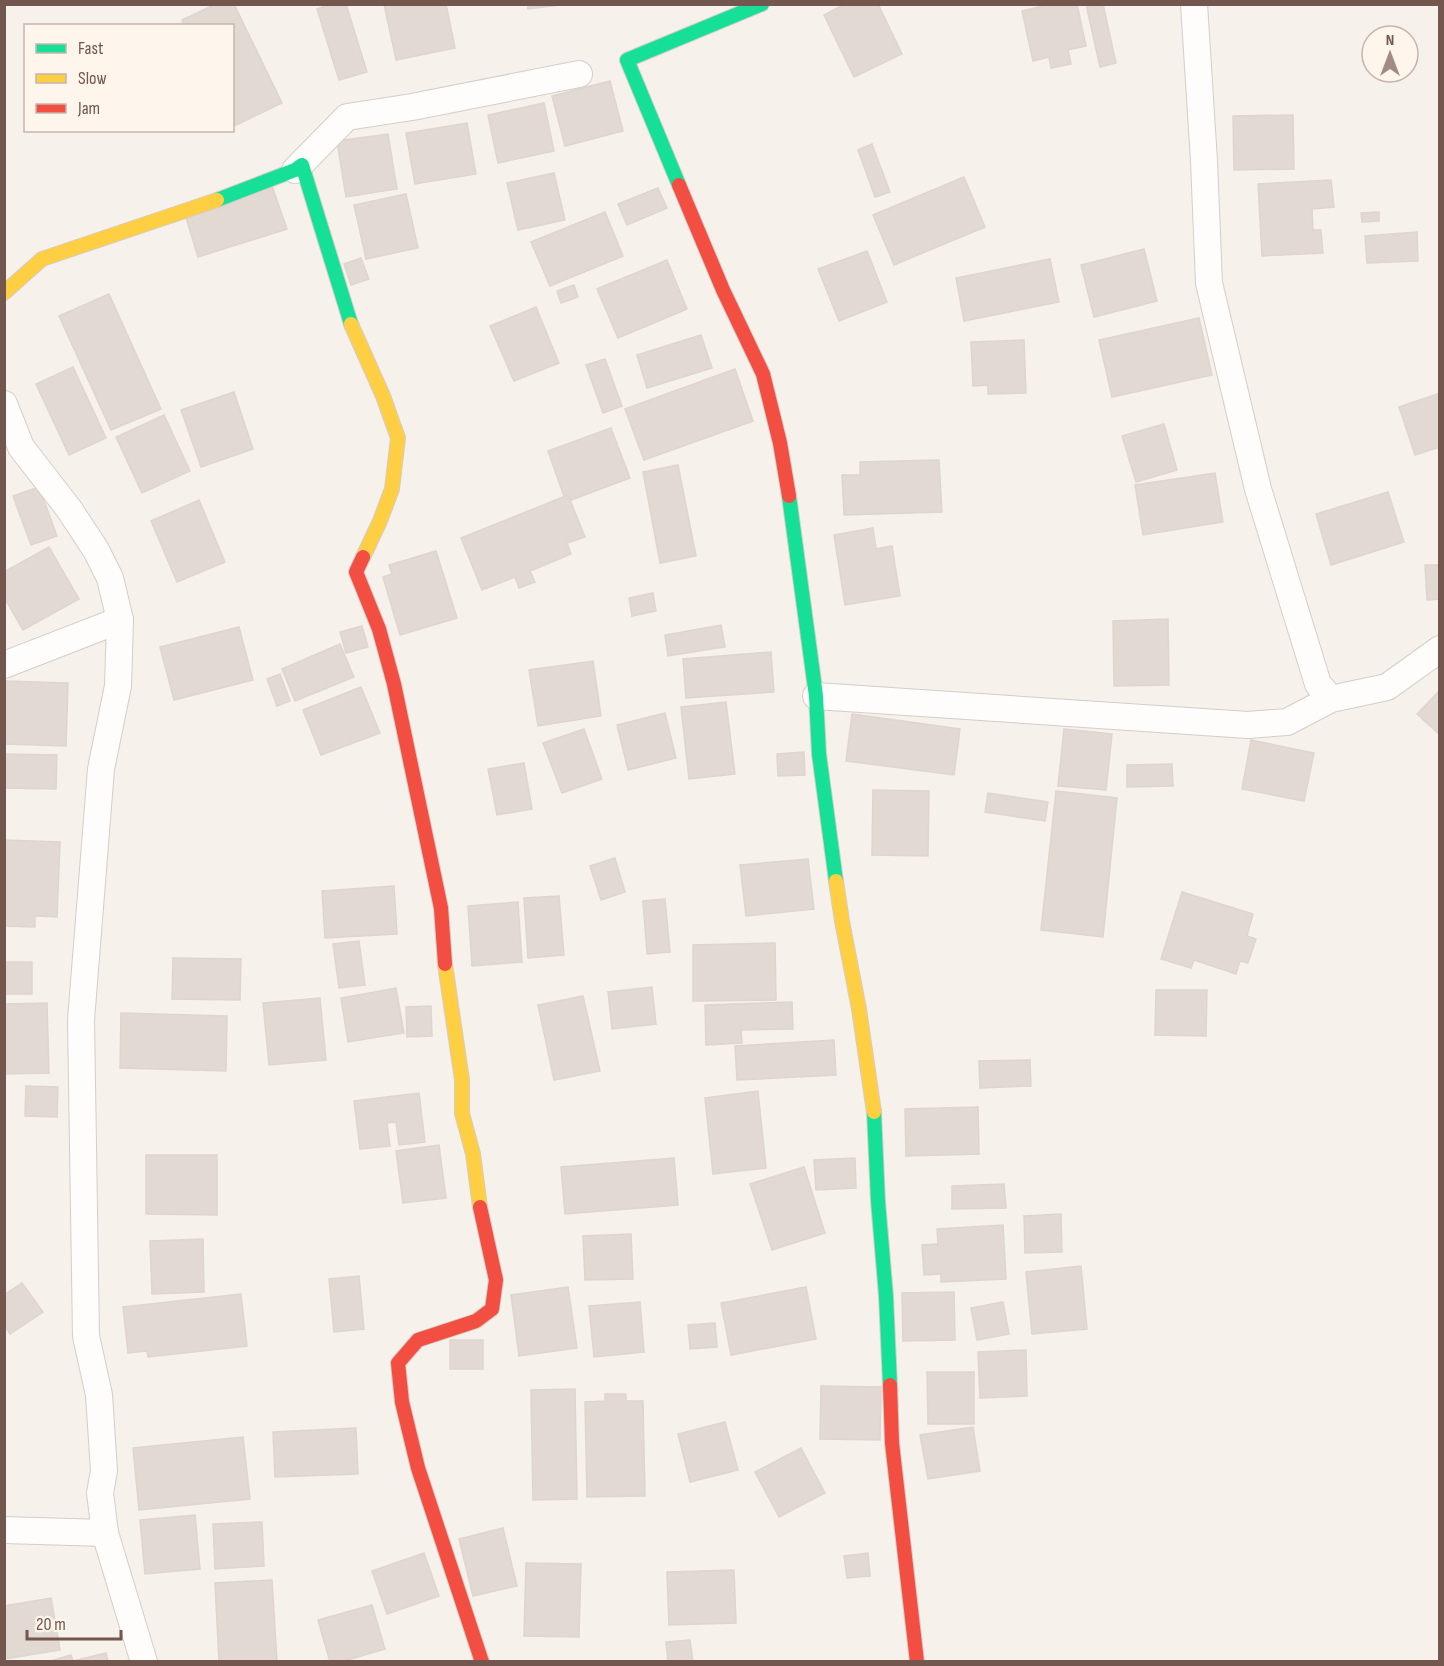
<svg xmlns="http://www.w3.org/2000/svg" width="1444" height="1666" viewBox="0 0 1444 1666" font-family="'Sofia Sans Condensed',sans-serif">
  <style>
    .building { fill: #e2d9d3; stroke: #dfd4ce; stroke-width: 1.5 }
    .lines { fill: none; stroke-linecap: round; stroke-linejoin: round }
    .street-casing { stroke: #d5cdc8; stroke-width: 28 }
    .fast-casing { stroke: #d5ccc8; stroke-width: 16 }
    .slow-casing { stroke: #d5ccc8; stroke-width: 16 }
    .jam-casing { stroke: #d5ccc8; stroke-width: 16 }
    .street { stroke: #fefdfc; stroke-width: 26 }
    .fast { stroke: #16e098; stroke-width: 14 }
    .slow { stroke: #ffcf43; stroke-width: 14 }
    .jam { stroke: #f24e42; stroke-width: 14 }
  </style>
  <rect width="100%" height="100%" fill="#f6f1eb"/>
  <g class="building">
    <polygon points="216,4 234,4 282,103 232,127 232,26 184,26 182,20"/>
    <polygon points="331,4 346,4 367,72 339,80 317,9"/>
    <polygon points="384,4 446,4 455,48 396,60"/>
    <polygon points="528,4 568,4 528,9"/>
    <polygon points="845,4 878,4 902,54 854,77 824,15"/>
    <polygon points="1051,4 1077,4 1086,46 1068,50 1071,64 1051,68 1049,57 1033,61 1022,11"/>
    <polygon points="1086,4 1103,4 1116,63 1100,67"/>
    <polygon points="610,81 623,131 565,146 552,96"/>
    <polygon points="544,103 554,151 498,163 488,115"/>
    <polygon points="1293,115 1294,169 1234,170 1233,116"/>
    <polygon points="467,123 476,174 415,184 406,133"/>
    <polygon points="388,134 397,189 346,197 337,141"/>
    <polygon points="872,144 890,192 875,197 858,150"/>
    <polygon points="554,173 565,220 518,230 507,183"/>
    <polygon points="964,177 985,227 894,265 873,215"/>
    <polygon points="270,180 287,229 198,257 183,208"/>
    <polygon points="1331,180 1334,207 1312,209 1313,230 1321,230 1323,253 1262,256 1258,184"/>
    <polygon points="658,188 667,208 627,225 618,204"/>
    <polygon points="406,194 418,248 366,259 354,205"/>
    <polygon points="605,212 623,256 550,286 531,242"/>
    <polygon points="1379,212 1379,221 1362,222 1361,213"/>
    <polygon points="1417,232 1418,261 1367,263 1365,236"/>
    <polygon points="1144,249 1157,301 1094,317 1081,265"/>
    <polygon points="867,251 887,302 839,321 818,269"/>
    <polygon points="361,258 369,279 351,285 344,264"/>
    <polygon points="1050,259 1059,302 964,321 956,278"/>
    <polygon points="667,260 687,309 618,338 597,289"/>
    <polygon points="574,285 578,297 561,303 557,291"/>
    <polygon points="109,294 161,409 111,430 59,316"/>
    <polygon points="536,307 559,363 514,381 490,326"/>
    <polygon points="1199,318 1212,375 1112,397 1099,340"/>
    <polygon points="701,335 712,368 647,388 637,355"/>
    <polygon points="1024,340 1026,393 988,394 988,385 973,386 971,342"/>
    <polygon points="605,359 622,406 603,413 586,365"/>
    <polygon points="73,367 106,438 69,455 36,384"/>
    <polygon points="735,369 753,421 644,460 625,409"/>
    <polygon points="234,392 253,449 201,467 181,410"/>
    <polygon points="1440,393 1440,447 1415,455 1399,407"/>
    <polygon points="164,415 190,471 142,493 116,437"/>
    <polygon points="1164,424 1177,470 1136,482 1122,436"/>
    <polygon points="611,428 630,478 566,502 548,451"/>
    <polygon points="939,460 942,512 844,515 842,475 860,475 860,462"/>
    <polygon points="678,465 696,556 660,563 643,472"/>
    <polygon points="1215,473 1223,522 1143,535 1135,485"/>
    <polygon points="39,487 57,536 31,545 13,496"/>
    <polygon points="1388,492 1404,542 1331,565 1316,514"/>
    <polygon points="568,495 585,537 567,543 571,554 530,571 535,582 519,588 515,577 482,590 461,538"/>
    <polygon points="199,500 225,562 177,582 151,521"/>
    <polygon points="873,528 876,549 892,546 900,596 845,605 834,535"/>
    <polygon points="49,547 79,599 23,630 4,597 4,572"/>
    <polygon points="436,551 457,618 400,635 383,577 392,574 389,565"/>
    <polygon points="1425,565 1440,565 1440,599 1427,600"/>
    <polygon points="653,593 656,611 632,616 629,598"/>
    <polygon points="1168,619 1169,685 1114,686 1113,621"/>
    <polygon points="721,625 725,647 668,656 665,635"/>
    <polygon points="362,626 368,647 346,653 340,632"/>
    <polygon points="239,627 253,680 174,700 160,647"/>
    <polygon points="340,644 354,677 295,701 282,669"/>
    <polygon points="771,652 774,692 686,698 683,659"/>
    <polygon points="593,661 601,716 538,726 529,670"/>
    <polygon points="280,674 290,701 277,706 267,679"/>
    <polygon points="4,681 68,683 66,746 4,744"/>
    <polygon points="361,687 380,733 321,755 303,710"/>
    <polygon points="1440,690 1440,735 1417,714"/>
    <polygon points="726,702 735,774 689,779 681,707"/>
    <polygon points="665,713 676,758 628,770 617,725"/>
    <polygon points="852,714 960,729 954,775 846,761"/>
    <polygon points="584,729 602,779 562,793 543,743"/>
    <polygon points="1064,729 1112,734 1106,790 1058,786"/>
    <polygon points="1251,740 1314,753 1304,801 1242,789"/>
    <polygon points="804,752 805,775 778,776 777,754"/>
    <polygon points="4,754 57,755 56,789 4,788"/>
    <polygon points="524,763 532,809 497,815 488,769"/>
    <polygon points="1172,764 1173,786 1127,787 1127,765"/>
    <polygon points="873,790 929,791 928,856 872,855"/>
    <polygon points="1056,791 1117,798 1103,937 1041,930"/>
    <polygon points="988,793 1048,802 1045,821 985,812"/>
    <polygon points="4,840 60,842 57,917 35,916 35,927 4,926"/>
    <polygon points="615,858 625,892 601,900 590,866"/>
    <polygon points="808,859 814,909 746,916 740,865"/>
    <polygon points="394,886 397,934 325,938 322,891"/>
    <polygon points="1182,892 1253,914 1247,936 1256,939 1248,963 1240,961 1236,974 1194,960 1191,968 1161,959"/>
    <polygon points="559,896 564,955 528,958 524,898"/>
    <polygon points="665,899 670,952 647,954 643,901"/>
    <polygon points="518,902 522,962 472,966 468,906"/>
    <polygon points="359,941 365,985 339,988 333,944"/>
    <polygon points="775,943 776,1000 693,1001 693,945"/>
    <polygon points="173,958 241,959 240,1000 172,999"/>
    <rect x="4" y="962" width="28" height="32"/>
    <polygon points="652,987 656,1024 612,1029 608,992"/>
    <polygon points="396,988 404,1033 348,1042 341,998"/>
    <polygon points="1156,990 1207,990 1206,1036 1155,1035"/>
    <polygon points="583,996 600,1071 554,1080 538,1005"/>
    <polygon points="320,998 326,1060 269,1065 263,1003"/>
    <polygon points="792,1002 793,1029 741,1030 742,1043 706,1045 705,1005"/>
    <polygon points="47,1003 49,1073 4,1074 4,1004"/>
    <polygon points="431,1006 432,1036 407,1037 406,1007"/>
    <polygon points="121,1013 227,1016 226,1071 120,1068"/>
    <polygon points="834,1040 836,1075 737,1080 735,1046"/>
    <polygon points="1030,1060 1031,1086 980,1088 979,1061"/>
    <polygon points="26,1086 58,1087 57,1117 25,1116"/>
    <polygon points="758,1091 766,1168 713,1174 705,1098"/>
    <polygon points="419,1093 425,1142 399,1145 396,1122 387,1123 390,1146 360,1149 354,1101"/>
    <polygon points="978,1107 979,1154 906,1156 905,1109"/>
    <polygon points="439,1145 446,1198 403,1203 396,1151"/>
    <polygon points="146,1155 217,1155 217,1215 146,1214"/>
    <polygon points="674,1158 678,1205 565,1214 561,1167"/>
    <polygon points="855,1158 856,1188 816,1190 814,1160"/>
    <polygon points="804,1167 825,1233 772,1250 750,1184"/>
    <polygon points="1004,1184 1006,1208 952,1209 952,1186"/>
    <polygon points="1061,1214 1062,1252 1025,1253 1024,1216"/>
    <polygon points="1003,1225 1006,1279 941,1282 941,1274 924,1275 922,1245 938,1244 937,1229"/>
    <polygon points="631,1234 633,1279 585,1280 583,1236"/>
    <polygon points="203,1239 204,1292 152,1294 150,1241"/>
    <polygon points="1081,1266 1087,1329 1032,1334 1026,1272"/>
    <polygon points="359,1276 364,1329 334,1332 329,1279"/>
    <polygon points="22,1283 43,1312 10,1334 4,1325 4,1295"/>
    <polygon points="568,1287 577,1348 519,1356 511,1295"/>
    <polygon points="806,1287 816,1339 731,1355 721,1303"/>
    <polygon points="954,1292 955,1340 903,1341 902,1293"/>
    <polygon points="241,1294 247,1346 148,1357 147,1351 128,1353 123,1307"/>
    <polygon points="640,1302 644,1352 594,1357 589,1306"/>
    <polygon points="1003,1302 1009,1334 977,1340 971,1308"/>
    <polygon points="715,1323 717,1347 690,1349 688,1325"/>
    <rect x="450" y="1340" width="33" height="29"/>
    <polygon points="1026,1350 1027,1396 980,1398 978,1352"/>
    <polygon points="927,1372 974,1372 974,1424 928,1424"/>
    <polygon points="821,1386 881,1387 880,1440 820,1439"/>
    <polygon points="575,1389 577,1499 533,1500 531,1390"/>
    <polygon points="605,1394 626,1394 626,1401 643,1401 645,1496 587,1497 585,1402 605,1401"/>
    <polygon points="725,1422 738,1470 690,1482 678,1434"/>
    <polygon points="973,1427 980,1471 928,1479 920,1435"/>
    <polygon points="356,1428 358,1474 275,1477 273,1432"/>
    <polygon points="243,1437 250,1499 139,1510 133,1448"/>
    <polygon points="801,1448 825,1493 779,1517 755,1472"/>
    <polygon points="195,1515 200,1569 145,1574 140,1520"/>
    <polygon points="262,1522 264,1566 215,1569 213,1524"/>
    <polygon points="503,1528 517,1586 473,1596 459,1539"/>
    <polygon points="424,1553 439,1596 387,1614 372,1571"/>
    <polygon points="868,1553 870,1576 847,1578 844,1556"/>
    <polygon points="526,1563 581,1564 579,1637 524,1636"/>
    <polygon points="734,1570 736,1623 669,1625 667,1572"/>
    <polygon points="272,1580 277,1662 219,1662 215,1583"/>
    <polygon points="51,1598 60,1650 4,1659 4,1606"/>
    <polygon points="372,1605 385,1649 341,1662 330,1662 318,1620"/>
    <polygon points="690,1640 693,1662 668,1662 666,1642"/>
    <polygon points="106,1653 108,1662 47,1662 71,1655 73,1661"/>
  </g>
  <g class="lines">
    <g class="street-casing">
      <g id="street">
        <polyline points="1194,4 1204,161 1209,283 1258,489 1318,684 1331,699"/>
        <polyline points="295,170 347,117 412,107 579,74"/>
        <polyline points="4,404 21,447 69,509 96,550 110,578 120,620 118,686 101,769 81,1020 86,1336 99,1395 104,1471 100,1493 105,1533 144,1662"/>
        <polyline points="4,665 120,620"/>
        <polyline points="816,696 1248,725 1287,722 1331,699 1387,687 1440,649"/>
        <polyline points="4,1530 105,1533"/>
      </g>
    </g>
    <g class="fast-casing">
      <g id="fast">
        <polyline points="679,185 627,60 762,4"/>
        <polyline points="217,200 295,170 302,165 351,324"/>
        <polyline points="789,496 816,696 819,754 836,881"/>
        <polyline points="874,1112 878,1201 886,1296 890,1385"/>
      </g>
    </g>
    <g class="slow-casing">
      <g id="slow">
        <polyline points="4,293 42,259 217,200"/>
        <polyline points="351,324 383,396 398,438 392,489 380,521 363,557"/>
        <polyline points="836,881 842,921 859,1009 874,1112"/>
        <polyline points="445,964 462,1080 462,1113 473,1154 480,1207"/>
      </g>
    </g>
    <g class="jam-casing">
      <g id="jam">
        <polyline points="679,185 723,290 763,374 780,443 789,496"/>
        <polyline points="363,557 356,572 379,629 394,684 441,908 445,964"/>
        <polyline points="480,1207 496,1280 492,1309 476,1321 418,1340 398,1363 402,1402 418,1468 482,1662"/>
        <polyline points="890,1385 892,1443 917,1662"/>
      </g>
    </g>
    <use href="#street" class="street"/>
    <use href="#fast" class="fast"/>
    <use href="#slow" class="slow"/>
    <use href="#jam" class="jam"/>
  </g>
  <rect width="1444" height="1666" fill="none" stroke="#73564d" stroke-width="12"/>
  <rect x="24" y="24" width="210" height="108" fill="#fef5ed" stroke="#c6b5ad" stroke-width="1.5"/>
  <rect x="36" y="44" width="30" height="9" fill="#16e098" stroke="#c6b5ad" stroke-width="1.5"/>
  <text x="78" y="54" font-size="18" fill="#73564d">Fast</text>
  <rect x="36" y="74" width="30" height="9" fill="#ffcf43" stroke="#c6b5ad" stroke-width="1.5"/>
  <text x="78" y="84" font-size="18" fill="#73564d">Slow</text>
  <rect x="36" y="104" width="30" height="9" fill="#f24e42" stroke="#c6b5ad" stroke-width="1.5"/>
  <text x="78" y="114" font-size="18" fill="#73564d">Jam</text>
  <g transform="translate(1390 54)"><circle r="28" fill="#fef5ed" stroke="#c6b5ad" stroke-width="1.5"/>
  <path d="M0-4.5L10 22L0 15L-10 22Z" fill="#a18c84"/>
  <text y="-9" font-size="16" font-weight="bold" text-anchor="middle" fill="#73564d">N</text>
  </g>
  <path d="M27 1630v9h94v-9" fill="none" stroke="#73564d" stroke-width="3"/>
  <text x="36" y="1630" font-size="18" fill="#73564d" stroke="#fef5ed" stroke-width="4.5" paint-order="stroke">20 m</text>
</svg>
